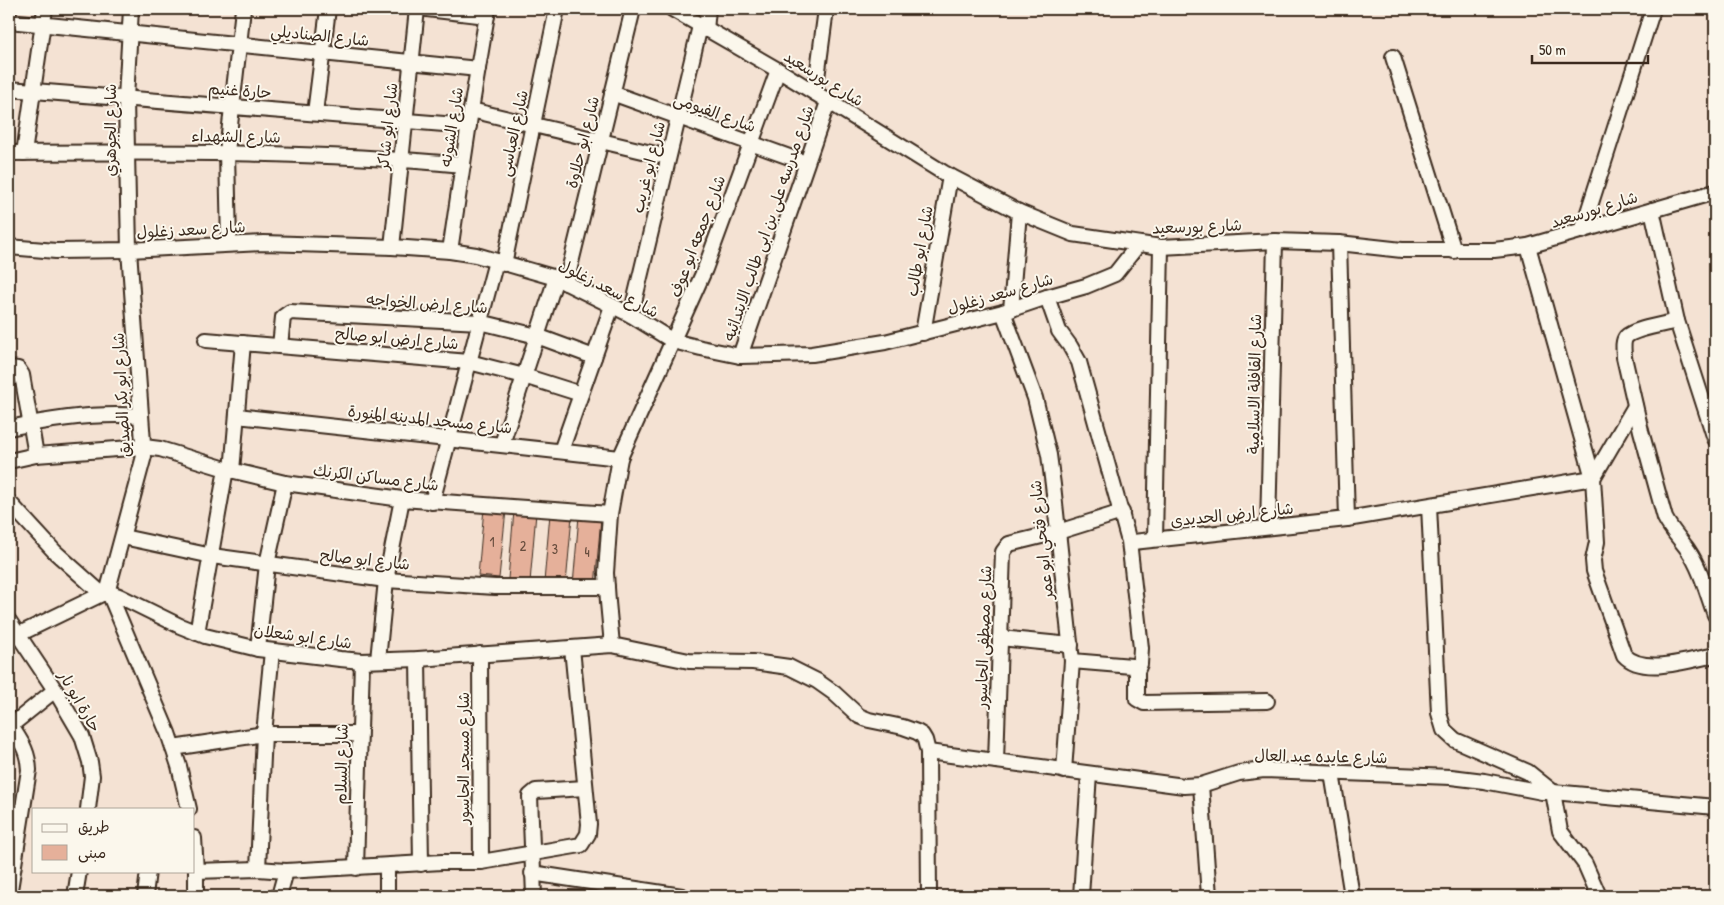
<svg xmlns="http://www.w3.org/2000/svg" width="1724" height="905" viewBox="0 0 1724 905" font-family="'Patrick Hand','Playpen Sans Arabic',sans-serif">
  <style>
    .building { fill: #e5b09a; stroke: #3b2a1e }
    .lines { fill: none; stroke-linecap: round; stroke-linejoin: round }
    .street-casing { stroke: #3b2a1e; stroke-width: 18 }
    .street { stroke: #fbf7ec; stroke-width: 14 }
    .labels { text-anchor: middle; dominant-baseline: central; stroke-width: 4; stroke-linejoin: round; paint-order: stroke }
    .number-label { font-size: 14px; fill: #664c3d }
    .street-label { font-size: 16px; fill: #3b2a1e; stroke: #fbf7ec }
  </style>
  <rect width="100%" height="100%" fill="#f4e2d3"/>
  <filter id="ink" filterUnits="userSpaceOnUse"><feTurbulence type="fractalNoise" baseFrequency=".02" numOctaves="2"/><feDisplacementMap in="SourceGraphic" scale="10" xChannelSelector="R" yChannelSelector="G"/><feConvolveMatrix kernelMatrix="1 2 1 2 8 2 1 2 1" color-interpolation-filters="sRGB"/></filter>
  <g filter="url(#ink)">
    <g class="building">
      <polygon points="484,508 506,510 499,578 478,576"/>
      <polygon points="514,511 536,513 530,582 508,579"/>
      <polygon points="550,514 572,516 566,584 544,582"/>
      <polygon points="579,516 601,518 595,586 573,585"/>
    </g>
    <g class="lines">
      <g class="street-casing">
        <g id="street">
          <polyline points="427,9 487,16"/>
          <polyline points="672,9 778,70 944,173 1019,212 1073,234 1161,247 1275,241 1339,243 1402,250 1494,250 1528,246 1715,192"/>
          <polyline points="9,21 478,69"/>
          <polyline points="706,30 708,9"/>
          <polyline points="1393,57 1454,251"/>
          <polyline points="9,89 469,126"/>
          <polyline points="612,93 806,163"/>
          <polyline points="815,93 826,9"/>
          <polyline points="471,110 668,157"/>
          <polyline points="315,113 328,9"/>
          <path d="M 9,153 C 160,152 312,151 463,165"/>
          <polyline points="24,153 45,9"/>
          <polyline points="1652,210 1677,321 1715,439"/>
          <polyline points="1582,231 1653,9"/>
          <polyline points="1339,243 1347,519"/>
          <polyline points="229,244 227,152 243,9"/>
          <path d="M 1528,246 L 1593,478 L 1597,542 L 1593,560 L 1594,571 L 1624,655 C 1643,676 1690,660 1715,655"/>
          <polyline points="9,247 56,251 129,250 264,243 392,247 450,251 476,255 556,278 631,315 673,341 701,348 740,356 812,354 885,342 1003,312 1047,297 1086,286 1115,274 1138,245"/>
          <polyline points="392,247 417,9"/>
          <polyline points="450,251 471,110 488,9"/>
          <polyline points="504,264 557,9"/>
          <polyline points="566,283 633,9"/>
          <polyline points="1047,297 1059,331 1070,346 1079,362 1128,538 1133,542 1347,519 1593,478 1635,406"/>
          <polyline points="1011,310 1019,212"/>
          <polyline points="1003,312 1035,398 1049,455 1053,485 1072,661 1064,771"/>
          <polyline points="631,315 700,26"/>
          <path d="M 1677,321 C 1666,324 1633,329 1626,337 C 1622,342 1624,351 1624,357 L 1641,431 L 1665,518 C 1671,530 1680,539 1688,550 C 1701,569 1707,593 1715,615"/>
          <polyline points="923,333 950,176"/>
          <polyline points="206,340 469,362 524,376 581,394"/>
          <polyline points="280,346 283,317 290,312 480,322 537,336 594,357"/>
          <polyline points="740,356 828,102"/>
          <polyline points="9,368 18,369 22,375 36,455"/>
          <polyline points="237,416 620,458"/>
          <path d="M 9,428 C 51,419 97,412 141,416"/>
          <polyline points="502,444 556,278"/>
          <polyline points="561,451 612,306"/>
          <polyline points="9,461 36,455 144,447 160,449 226,469 285,483 402,499 610,514"/>
          <polyline points="232,471 243,343"/>
          <polyline points="9,502 55,552 102,594"/>
          <polyline points="432,502 496,261"/>
          <polyline points="1429,506 1439,713 1444,730 1455,740 1528,772 1553,792 1560,831 1585,864 1599,896"/>
          <polyline points="1268,527 1275,241"/>
          <polyline points="123,537 212,556 386,580 495,587 607,587"/>
          <polyline points="1155,539 1161,247"/>
          <polyline points="1129,541 1141,648 1140,664 1137,671"/>
          <polyline points="107,593 144,456 129,250 127,152 126,98 131,9"/>
          <polyline points="109,593 168,733 179,766 189,809"/>
          <polyline points="9,621 55,690 82,736 90,762 92,776 88,809"/>
          <polyline points="197,633 226,469"/>
          <polyline points="1000,638 1071,645"/>
          <polyline points="9,639 102,594 111,593 119,596 180,626 205,636 258,649 340,659 362,661 418,659 612,645 689,661 753,662 789,667 817,681 834,693 859,716 869,720 903,727 917,732 922,735 925,740 928,752 929,896"/>
          <polyline points="612,645 608,602 606,573 610,514 620,458 705,269 778,70"/>
          <polyline points="258,649 267,564 285,483"/>
          <polyline points="480,654 481,862"/>
          <polyline points="418,659 421,864"/>
          <polyline points="378,660 386,580 402,499"/>
          <polyline points="1072,661 1132,666 1137,671 1137,699 1144,703 1267,701"/>
          <polyline points="9,727 55,690"/>
          <polyline points="173,748 264,734 359,734"/>
          <polyline points="928,752 1184,786 1201,785 1239,773 1264,770 1451,777 1484,781 1542,792 1553,792 1715,807"/>
          <polyline points="996,761 1003,552 1009,544 1058,532 1122,512"/>
          <polyline points="1332,773 1352,896"/>
          <polyline points="1201,785 1209,896"/>
          <polyline points="194,838 196,871 196,896"/>
          <polyline points="356,868 362,661"/>
          <polyline points="258,869 264,734 272,651"/>
          <polyline points="196,871 258,869 286,871 442,862 481,862 581,845 588,834 589,824 572,648"/>
          <polyline points="532,873 682,896"/>
          <path d="M 9,896 L 29,770 C 28,750 21,742 11,726"/>
          <polyline points="75,896 79,871"/>
          <polyline points="145,896 148,871"/>
          <polyline points="279,896 286,871"/>
          <polyline points="387,896 387,866"/>
          <polyline points="534,896 530,796 536,791 585,788"/>
          <polyline points="1081,896 1089,774"/>
        </g>
      </g>
      <use href="#street" class="street"/>
    </g>
  </g>
  <g class="labels">
    <g class="number-label">
      <text x="492" y="541">1</text>
      <text x="523" y="545">2</text>
      <text x="555" y="548">3</text>
      <text x="587" y="551">4</text>
    </g>
    <g class="street-label">
      <text transform="translate(320 35) rotate(6)">شارع الصناديلي</text>
      <text transform="translate(824 78) rotate(32)">شارع بورسعيد</text>
      <text transform="translate(240 90) rotate(4)">حارة غنيم</text>
      <text transform="translate(715 112) rotate(20)">شارع الفيومى</text>
      <text transform="translate(387 126) rotate(-84)">شارع ابو شاكر</text>
      <text transform="translate(451 127) rotate(-81)">شارع الشونه</text>
      <text transform="translate(110 130) rotate(-90)">شارع الجوهري</text>
      <text transform="translate(513 133) rotate(-78)">شارع العباسى</text>
      <text transform="translate(236 136) rotate(1)">شارع الشهداء</text>
      <text transform="translate(582 142) rotate(-76)">شارع ابو حلاوة</text>
      <text transform="translate(648 167) rotate(-76)">شارع ابو غريب</text>
      <text transform="translate(1594 209) rotate(-17)">شارع بورسعيد</text>
      <text transform="translate(768 223) rotate(-71)">شارع مدرسه على بن ابى طالب الابتدائيه</text>
      <text transform="translate(1197 226) rotate(-2)">شارع بورسعيد</text>
      <text transform="translate(191 229) rotate(-3)">شارع سعد زغلول</text>
      <text transform="translate(697 236) rotate(-69)">شارع جمعه ابو عوف</text>
      <text transform="translate(919 251) rotate(-80)">شارع ابو طالب</text>
      <text transform="translate(609 288) rotate(27)">شارع سعد زغلول</text>
      <text transform="translate(1000 293) rotate(-16)">شارع سعد زغلول</text>
      <text transform="translate(427 303) rotate(4)">شارع ارض الخواجه</text>
      <text transform="translate(397 338) rotate(5)">شارع ارض ابو صالح</text>
      <text transform="translate(1254 384) rotate(-89)">شارع القافلة الاسلامية</text>
      <text transform="translate(121 395) rotate(-93)">شارع ابو بكر الصديق</text>
      <text transform="translate(430 419) rotate(6)">شارع مسجد المدينه المنورة</text>
      <text transform="translate(376 477) rotate(7)">شارع مساكن الكرنك</text>
      <text transform="translate(1232 514) rotate(-6)">شارع ارض الحديدى</text>
      <text transform="translate(1041 540) rotate(-96)">شارع فتحي ابو عمر</text>
      <text transform="translate(365 559) rotate(6)">شارع ابو صالح</text>
      <text transform="translate(303 636) rotate(8)">شارع ابو شعلان</text>
      <text transform="translate(983 637) rotate(-88)">شارع مصطفى الجاسور</text>
      <text transform="translate(80 701) rotate(60)">حارة ابو نار</text>
      <text transform="translate(1321 756) rotate(1)">شارع عايده عبد العال</text>
      <text transform="translate(463 758) rotate(-90)">شارع مسجد الجاسور</text>
      <text transform="translate(341 764) rotate(-89)">شارع السلام</text>
    </g>
  </g>
  <rect width="1724" height="905" fill="none" stroke="#fbf7ec" stroke-width="30"/>
  <rect x="15" y="15" width="1694" height="875" fill="none" stroke="#3b2a1e" stroke-width="2" filter="url(#ink)"/>
  <rect x="32" y="808" width="162" height="65" fill="#fbf7ec" stroke="#aea59a"/>
  <rect x="42" y="824" width="25" height="8" fill="#fbf7ec" stroke="#aea59a"/>
  <text x="78" y="832" font-size="15" fill="#3b2a1e">طريق</text>
  <rect x="42" y="845" width="25" height="15" fill="#e5b09a" stroke="#aea59a"/>
  <text x="78" y="858" font-size="15" fill="#3b2a1e">مبنى</text>
  <path d="M1532 55v8h116v-8" fill="none" stroke="#3b2a1e" stroke-width="2.5"/>
  <text x="1539" y="55" font-size="15" fill="#3b2a1e" stroke="#fbf7ec" stroke-width="4" paint-order="stroke">50 m</text>
</svg>
